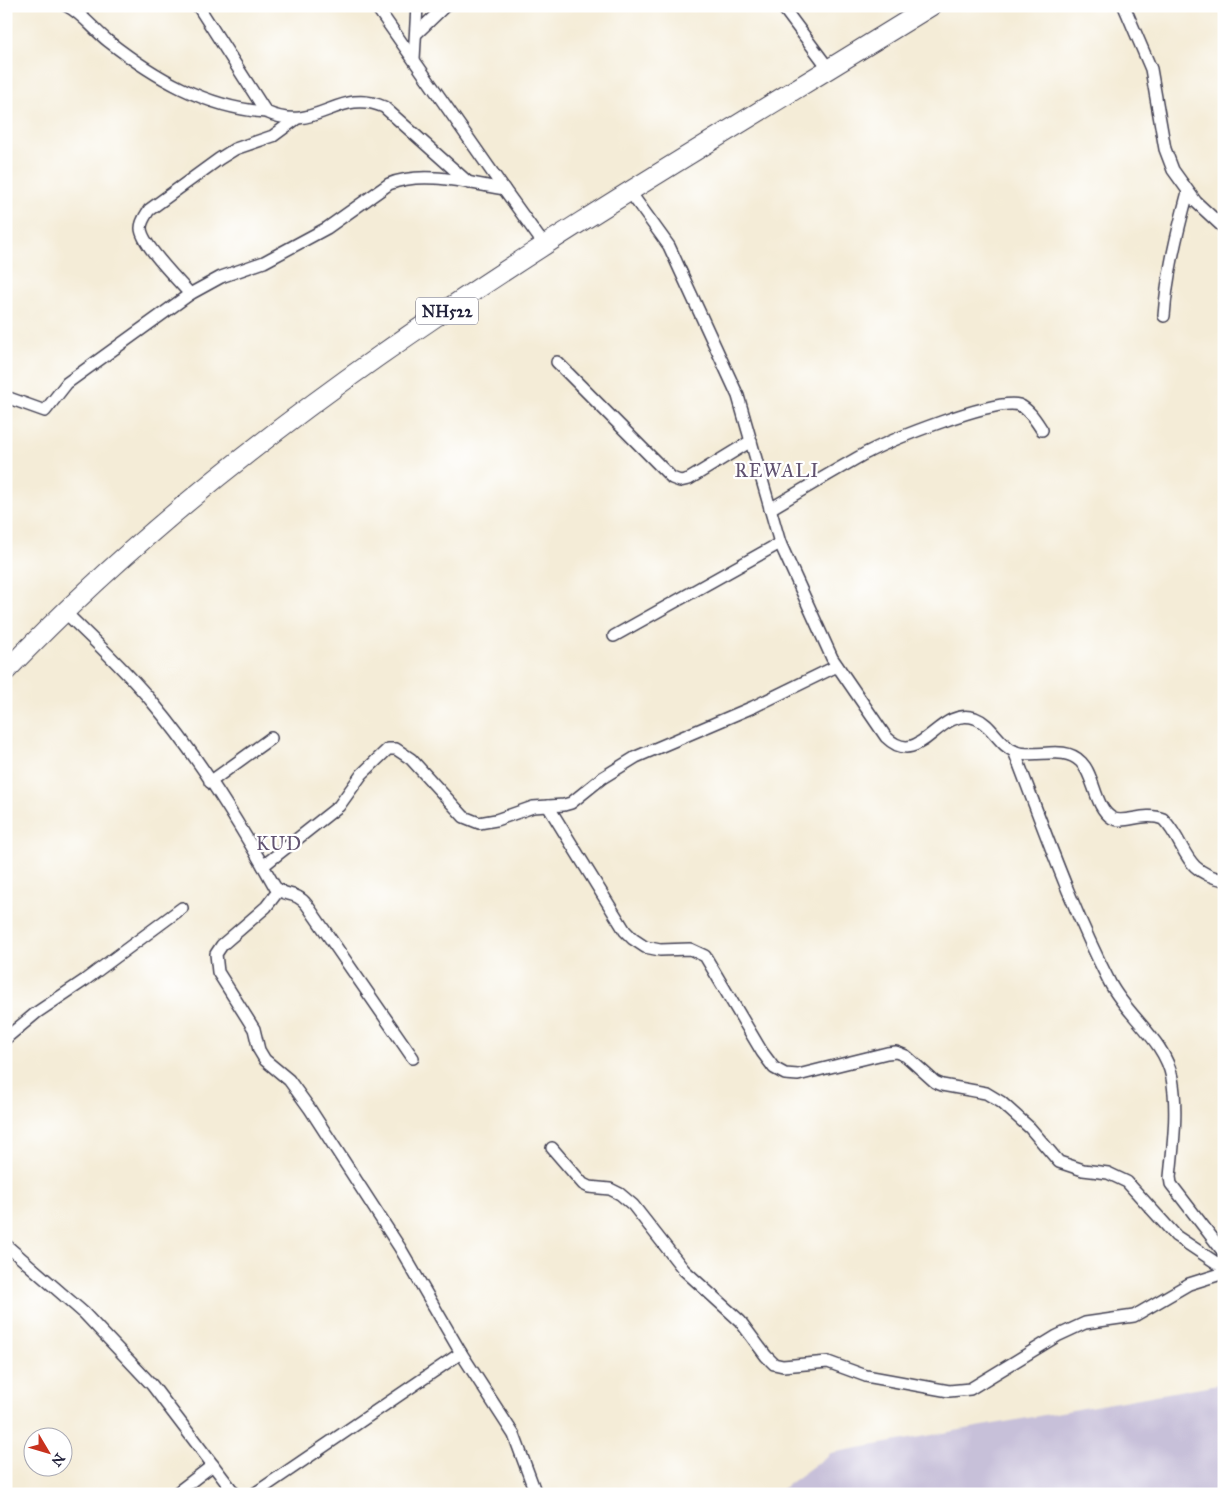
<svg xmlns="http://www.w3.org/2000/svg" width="1230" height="1500" viewBox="0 0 1230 1500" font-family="'IM FELL Great Primer',serif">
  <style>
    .industrial { fill: #c7c0d9 }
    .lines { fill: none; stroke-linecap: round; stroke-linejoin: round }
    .minor-casing { stroke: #424052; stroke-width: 14 }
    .trunk-casing { stroke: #424052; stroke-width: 21 }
    .minor { stroke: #fff; stroke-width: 11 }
    .trunk { stroke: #fff; stroke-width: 19 }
    .labels { text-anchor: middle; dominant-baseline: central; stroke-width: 4.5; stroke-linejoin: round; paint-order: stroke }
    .shield { fill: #fff; stroke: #646476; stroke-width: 1 }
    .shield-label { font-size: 16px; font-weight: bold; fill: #22223b }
    .neighbourhood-label { font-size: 19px; letter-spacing: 1px; fill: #625371; stroke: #fff }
  </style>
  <rect width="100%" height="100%" fill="#fff"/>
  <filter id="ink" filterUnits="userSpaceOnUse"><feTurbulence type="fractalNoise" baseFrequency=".02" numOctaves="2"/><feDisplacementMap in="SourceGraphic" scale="10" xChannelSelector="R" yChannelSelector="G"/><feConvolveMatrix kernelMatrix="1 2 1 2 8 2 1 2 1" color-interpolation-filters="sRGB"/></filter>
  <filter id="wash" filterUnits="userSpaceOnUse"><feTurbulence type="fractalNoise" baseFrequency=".0096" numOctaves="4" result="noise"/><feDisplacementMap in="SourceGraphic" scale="20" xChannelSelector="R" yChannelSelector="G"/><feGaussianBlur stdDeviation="1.12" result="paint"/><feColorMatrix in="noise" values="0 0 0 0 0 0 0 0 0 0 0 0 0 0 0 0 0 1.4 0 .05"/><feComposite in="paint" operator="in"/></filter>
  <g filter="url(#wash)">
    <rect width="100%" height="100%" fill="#f4ecd7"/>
    <polygon class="industrial" points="1224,1383 1224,1494 775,1494 831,1453"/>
  </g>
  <g filter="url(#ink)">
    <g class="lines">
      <g class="minor-casing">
        <g id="minor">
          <path d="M 67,6 C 83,14 94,30 108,41 C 154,77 206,108 266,112"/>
          <path d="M 198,6 L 266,112 C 316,135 339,86 384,107 L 469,183"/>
          <polyline points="376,6 504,189 545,246"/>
          <polyline points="782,6 829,69"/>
          <polyline points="1124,6 1151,69 1165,149 1173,170 1196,202 1224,228"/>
          <polyline points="416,34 445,6"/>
          <polyline points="414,59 417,6"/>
          <path d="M 630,192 L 669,246 L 738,396 L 780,543 L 832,658 L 886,737 C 921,771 937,706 975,718 C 992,724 999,746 1016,752 C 1036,759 1064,744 1081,762 C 1095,776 1094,807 1112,818 C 1124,825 1144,811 1163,819 C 1188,845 1181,871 1224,880"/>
          <path d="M 190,294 C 179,281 141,244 141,228 C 141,221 146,215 149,210 L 219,159 L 235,149 L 273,136 L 296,119"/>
          <path d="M 1164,316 C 1167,274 1177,233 1188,192"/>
          <polyline points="557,362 672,478 680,481 689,479 751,441"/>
          <path d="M 6,397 L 45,411 L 67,383 L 190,294 L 221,277 L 264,262 L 327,228 L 389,184 C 423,170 468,183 504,189"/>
          <path d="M 770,509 C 802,490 834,471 866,453 C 891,440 994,398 1019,405 C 1029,409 1036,421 1042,430"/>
          <path d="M 65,612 C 95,642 126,670 153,703 C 200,759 239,823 275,887 C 286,898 295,890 307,905 L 413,1058"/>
          <polyline points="614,636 780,543"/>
          <path d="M 1014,751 C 1044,829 1072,909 1110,983 C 1127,1016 1165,1040 1172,1078 C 1178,1110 1173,1145 1170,1177 L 1171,1184 L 1224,1253"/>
          <polyline points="210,782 271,738"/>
          <polyline points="548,806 625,931 633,939 645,947 660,950 690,949 705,956 762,1052 774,1068 785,1074 798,1075 887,1053 896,1052 906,1056 935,1082 942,1085 986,1093 1001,1102 1030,1128 1059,1162 1083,1170 1108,1173 1127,1182 1176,1236 1224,1268"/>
          <polyline points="263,866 339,806 362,774 388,749 396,749 411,759 464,817 479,823 496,820 533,807 564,805 571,803 602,778 636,757 753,707 837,666"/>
          <polyline points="279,890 266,907 222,945 216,954 218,972 254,1029 259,1050 265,1060 289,1080 310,1109 400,1248 461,1353 514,1435 536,1494"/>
          <polyline points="6,1038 36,1013 85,980 182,908"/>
          <polyline points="552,1148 583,1184 589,1187 610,1189 620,1194 633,1205 684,1270 740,1321 766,1356 774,1364 783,1366 828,1362 866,1376 949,1391 970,1389 1057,1336 1085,1323 1134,1316 1189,1284 1224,1273"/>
          <polyline points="6,1245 84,1313 152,1385 235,1494"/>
          <polyline points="175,1494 213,1465"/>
          <polyline points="254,1494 461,1353"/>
        </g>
      </g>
      <g class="trunk-casing">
        <path id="trunk" d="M 6,671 C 269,394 609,206 931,6"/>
      </g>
      <use href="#minor" class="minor"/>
      <use href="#trunk" class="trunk"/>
    </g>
  </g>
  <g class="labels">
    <rect class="shield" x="416" y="297.5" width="62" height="27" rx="4"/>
    <g class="shield-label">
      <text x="447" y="311">NH522</text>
    </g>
    <g class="neighbourhood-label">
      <text x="777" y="470">REWALI</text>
      <text x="279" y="843">KUD</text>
    </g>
  </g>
  <rect width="1230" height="1500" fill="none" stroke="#fff" stroke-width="25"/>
  <g transform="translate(48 1452) rotate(128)"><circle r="24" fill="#ffffff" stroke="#a7a7b1"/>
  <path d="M0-4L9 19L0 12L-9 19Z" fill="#c8321e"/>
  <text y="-8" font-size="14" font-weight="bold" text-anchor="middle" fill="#22223b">N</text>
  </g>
</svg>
